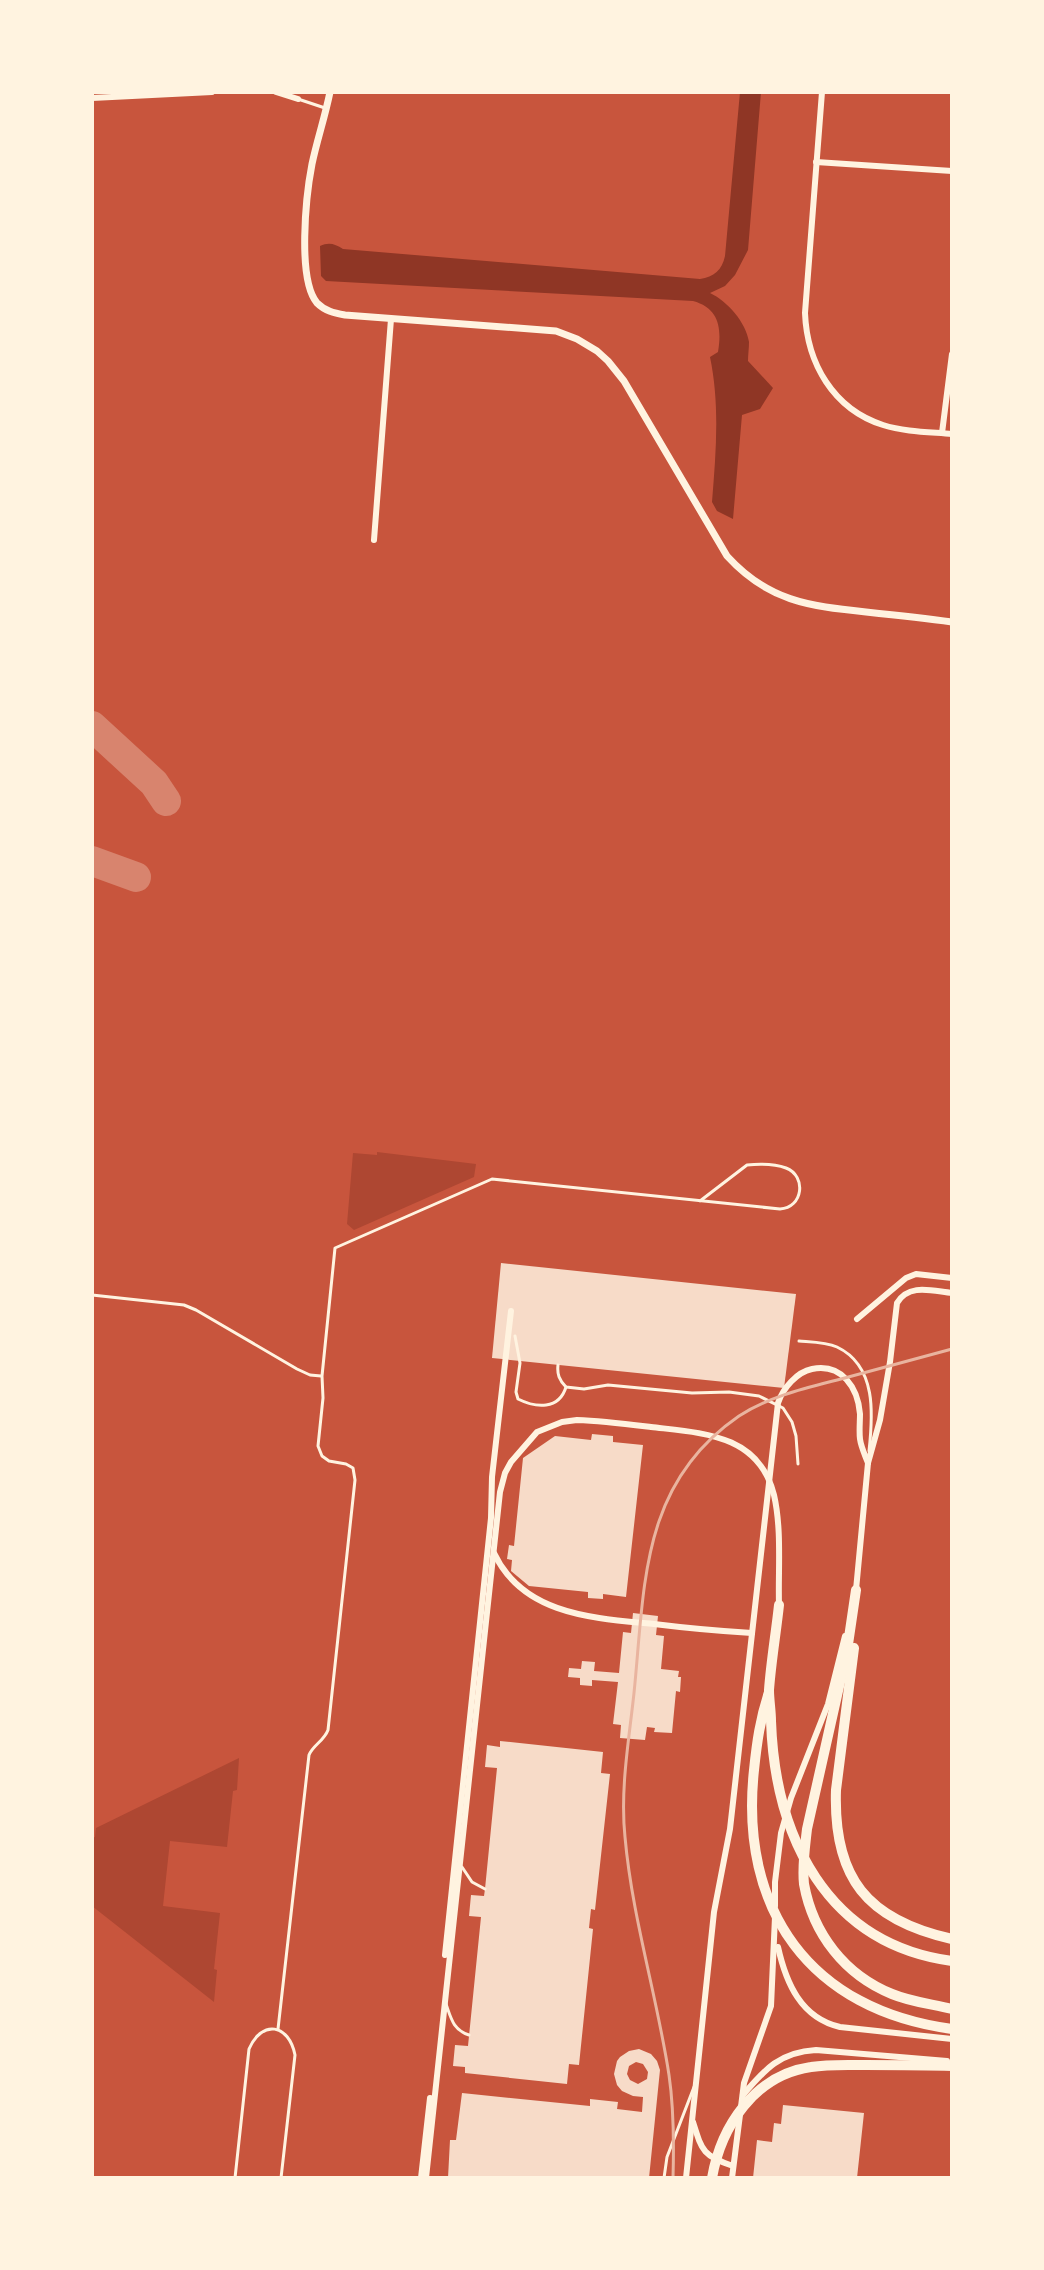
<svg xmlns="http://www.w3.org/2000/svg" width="1044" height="2270" viewBox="0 0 1044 2270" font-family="'Golos Text',sans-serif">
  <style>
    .green { fill: #ae4732 }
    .water { fill: #8f3625 }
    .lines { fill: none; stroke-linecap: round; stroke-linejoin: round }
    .taxiway { stroke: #d8846e; stroke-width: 30 }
    .building { fill: #f7dbc8; fill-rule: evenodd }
    .service { stroke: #fff3e0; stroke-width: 3 }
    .minor { stroke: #fff3e0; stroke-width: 6 }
    .tertiary { stroke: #fff3e0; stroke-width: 7 }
    .motorway { stroke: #fff3e0; stroke-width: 10 }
    .rail { stroke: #e9b49f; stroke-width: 3 }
  </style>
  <rect width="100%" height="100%" fill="#c8553d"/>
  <g class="green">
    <polygon points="377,1152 476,1164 474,1177 354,1230 347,1224 353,1153 377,1155"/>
    <polygon points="239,1758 237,1790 233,1791 227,1847 170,1841 163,1906 220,1913 214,1969 217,1970 214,2002 92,1906 92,1838 95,1837 96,1828"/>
  </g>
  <path class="water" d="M 740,92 L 761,92 L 748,250 L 735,275 L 725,286 L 710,293 C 727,301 746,322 749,342 C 749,348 748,355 748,361 L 773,388 L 760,409 L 742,415 L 733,519 L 717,511 L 712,502 C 716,452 720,405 710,357 L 718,352 C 722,328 719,308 693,301 L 326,281 L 321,276 L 320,246 C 329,242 335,244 343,249 L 700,279 C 714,277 722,270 725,256 Z"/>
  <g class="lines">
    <g class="taxiway">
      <polyline points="92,726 154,783 166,801"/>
      <polyline points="92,861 136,877"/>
    </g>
  </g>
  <g class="building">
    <polygon points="501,1263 796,1294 784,1388 492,1358"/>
    <polygon points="592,1434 613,1436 613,1442 643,1445 626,1597 603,1594 603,1599 588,1598 588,1592 529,1586 511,1571 512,1560 507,1559 509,1545 514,1546 523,1458 555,1436 591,1440"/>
    <polygon points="633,1613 658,1616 656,1635 664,1636 661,1669 679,1671 678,1677 681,1677 680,1692 676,1691 672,1733 654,1732 655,1728 647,1727 645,1740 620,1738 621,1725 613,1724 618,1682 592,1680 592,1686 580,1685 580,1678 568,1677 569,1668 581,1669 582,1661 595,1662 594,1671 619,1673 623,1632 631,1633"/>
    <polygon points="500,1741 603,1752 601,1773 610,1774 595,1910 591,1909 589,1928 593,1929 579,2065 569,2064 567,2084 465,2073 465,2067 453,2066 455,2045 468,2046 481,1917 469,1916 471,1895 484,1896 485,1889 497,1768 485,1767 487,1745 500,1747"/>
    <path d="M 639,2049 L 651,2054 L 657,2061 L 660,2070 L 649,2178 L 448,2178 L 450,2140 L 456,2140 L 462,2093 L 590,2106 L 590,2099 L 618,2102 L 617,2109 L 642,2112 L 643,2097 L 633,2096 L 622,2091 L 617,2085 L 614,2074 L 617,2061 L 620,2057 L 629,2051 ZM 636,2062 L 643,2064 L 648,2072 L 647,2079 L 638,2084 L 630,2080 L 627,2074 L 629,2066 Z"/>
    <polygon points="783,2105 864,2113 857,2178 753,2178 757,2140 772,2142 774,2123 781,2124"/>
  </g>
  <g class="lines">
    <g class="service">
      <polyline points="298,99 325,108"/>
      <polyline points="92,1295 184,1305 196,1310 297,1369 310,1375 321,1376"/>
      <path d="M 515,1336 L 520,1363 L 516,1392 L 518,1399 C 536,1408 559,1410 566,1387"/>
      <path d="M 799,1341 C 811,1342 826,1342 837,1347 C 877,1366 873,1415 869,1451"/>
      <path d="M 558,1365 C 557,1374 559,1380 566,1387 L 584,1389 L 608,1385 L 692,1393 L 729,1392 L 759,1396 L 783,1408 L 792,1422 L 796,1436 L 798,1464"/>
      <polyline points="462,1867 472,1882 485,1889"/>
      <path d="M 446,2004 C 451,2018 453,2030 469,2035"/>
      <path d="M 278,2029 L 309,1755 C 313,1745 324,1741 328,1730 L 355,1480 L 353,1468 L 346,1464 L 329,1461 L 322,1456 L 318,1446 L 323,1398 L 322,1376 L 335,1248 L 492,1179 L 780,1209 C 803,1208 807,1176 786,1168 C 775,1164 758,1164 747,1165 L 700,1201"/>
      <path d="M 235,2178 L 249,2049 C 262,2019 289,2024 295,2055 L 281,2178"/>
      <polyline points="664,2178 667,2157 694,2087"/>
    </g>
    <g class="minor">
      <polyline points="276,92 298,99"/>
      <path d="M 822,92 L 805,313 C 807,363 833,409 883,425 C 905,432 929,432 952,434"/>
      <polyline points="92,98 212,92"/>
      <polyline points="816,162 952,171"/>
      <polyline points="942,433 952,354"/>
      <polyline points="374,540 391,319"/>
      <polyline points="857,1319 906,1278 916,1274 952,1278"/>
      <path d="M 494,1553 C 523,1615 593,1618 654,1624 C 686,1628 719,1631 752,1633"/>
      <path d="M 856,1590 L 868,1463 L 880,1420 L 890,1362 L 897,1303 C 909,1283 932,1291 952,1293"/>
      <polyline points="775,1906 775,1882 781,1833 791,1798 828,1704 845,1636"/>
      <path d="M 778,1947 C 786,1983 801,2018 840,2027 L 952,2039"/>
      <polyline points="445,1955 491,1518 492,1477 511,1311"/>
      <path d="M 743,2095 C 765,2069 780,2052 816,2050 L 947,2061"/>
      <path d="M 693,2122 C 702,2151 703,2156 733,2166"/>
      <polyline points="421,2178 430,2098"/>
      <path d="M 426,2178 L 500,1492 L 505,1473 L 511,1462 L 537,1432 L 562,1422 L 577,1420 C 602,1421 626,1424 651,1427 C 702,1433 759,1434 774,1495 C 782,1530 778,1570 779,1605"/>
      <path d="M 686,2178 L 714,1912 L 730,1829 L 778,1403 C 783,1388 797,1372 812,1369 C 842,1363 858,1388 860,1414 C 860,1422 859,1431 860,1439 C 861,1447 865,1455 868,1463"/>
      <polyline points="732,2178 744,2083 771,2006 775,1917"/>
    </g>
    <path class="tertiary" d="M 330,92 C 325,117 317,140 312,164 C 306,195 297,279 317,303 C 325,311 334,313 345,315 L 556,331 L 577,339 L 597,351 L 608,361 L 624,381 L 727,556 C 768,601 808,606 866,612 C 895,615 923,618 952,622"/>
    <g class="motorway">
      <path d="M 856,1590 L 847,1651 L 807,1829 C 805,1847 802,1866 804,1884 C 813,1934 845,1975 892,1994 C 911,2002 932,2004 952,2009"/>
      <path d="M 779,1605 C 776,1633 771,1662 769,1690 C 769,1700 771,1711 771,1721 C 775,1836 826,1944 952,1961"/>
      <path d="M 854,1648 L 836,1790 C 833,1878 867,1920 952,1939"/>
      <path d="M 769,1692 C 760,1720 757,1741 754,1770 C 739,1910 810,2010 952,2029"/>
      <path d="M 712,2178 C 721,2126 755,2075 811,2067 C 829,2064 848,2065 866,2065 C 895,2065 923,2065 952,2066"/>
    </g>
    <path class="rail" d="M 673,2178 C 674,2144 674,2109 669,2075 C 657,1996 632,1917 625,1837 C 620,1789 629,1740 634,1693 C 645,1585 640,1484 739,1416 C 770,1396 806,1388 841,1379 C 878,1369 915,1359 952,1349"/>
  </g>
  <rect width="1044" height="2270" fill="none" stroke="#fff3e0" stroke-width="188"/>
</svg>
